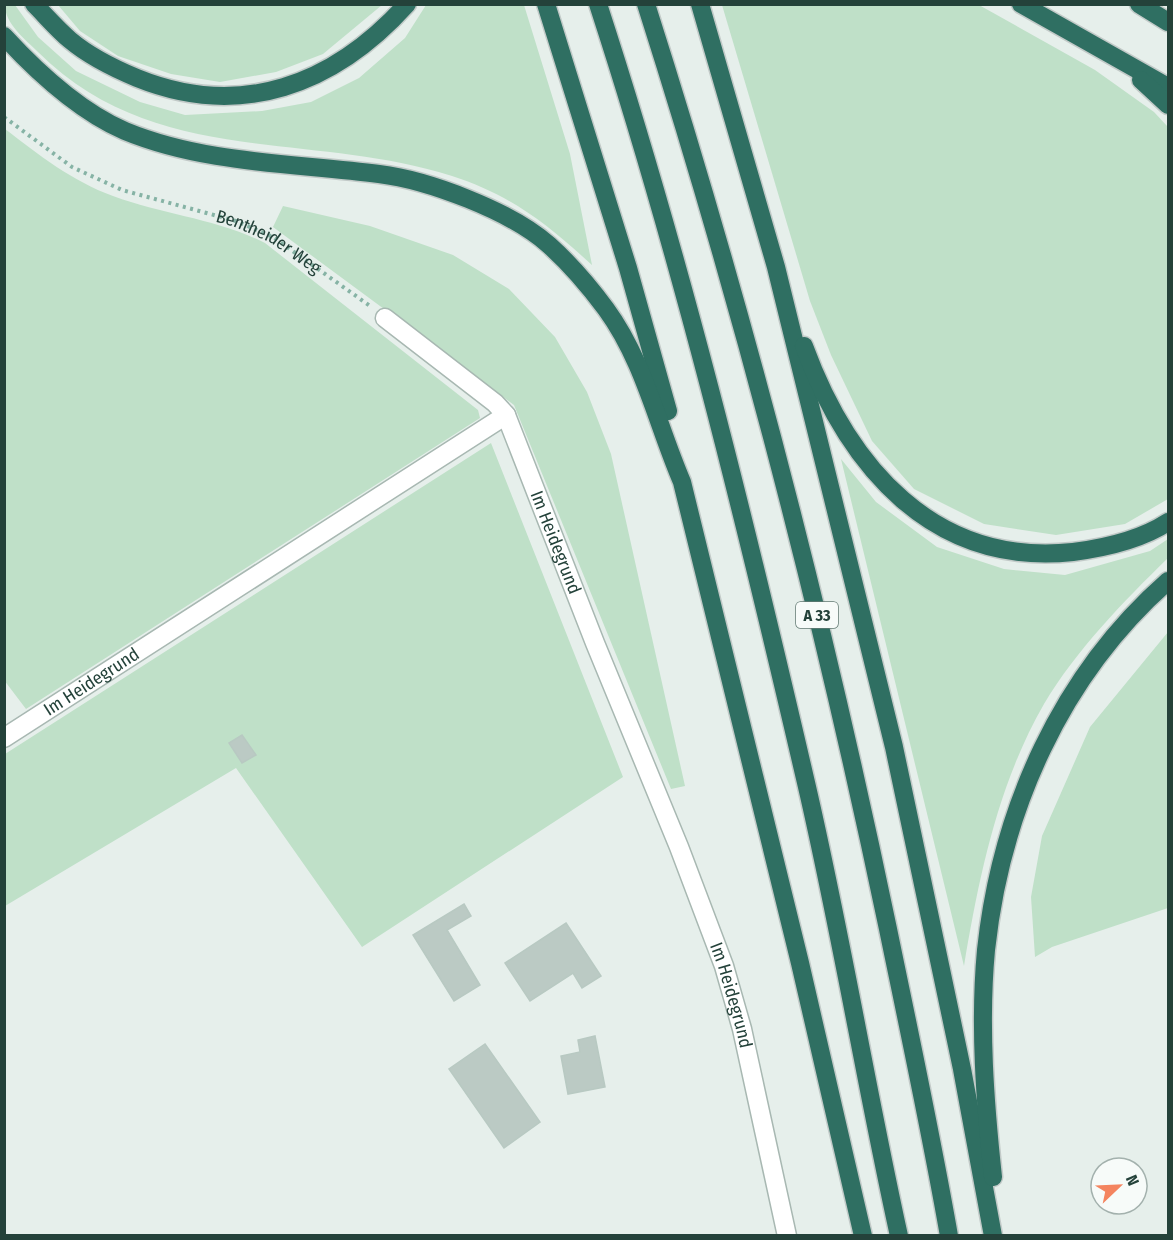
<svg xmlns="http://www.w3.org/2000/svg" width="1173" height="1240" viewBox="0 0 1173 1240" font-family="'Fira Sans Condensed',sans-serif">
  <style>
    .green { fill: #bfe0c8 }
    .building { fill: #bbcac4; stroke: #b8c9c2; stroke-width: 1.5 }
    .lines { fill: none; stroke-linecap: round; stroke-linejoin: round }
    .street-casing { stroke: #a8b8b2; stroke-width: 21 }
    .highway-casing { stroke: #c2cac8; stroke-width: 21 }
    .path { stroke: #86b3a5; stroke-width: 4; stroke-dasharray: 3 4.5; stroke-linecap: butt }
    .street { stroke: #fff; stroke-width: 18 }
    .highway { stroke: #2f6f62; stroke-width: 18 }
    .labels { text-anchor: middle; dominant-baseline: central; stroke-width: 4.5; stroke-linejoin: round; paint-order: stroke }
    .shield { fill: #f7fbf9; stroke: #637a73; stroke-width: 1.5 }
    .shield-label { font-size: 16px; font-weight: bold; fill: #24423a }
    .street-label { font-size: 18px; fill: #24423a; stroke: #f7fbf9 }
  </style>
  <rect width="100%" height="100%" fill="#e6efeb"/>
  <g class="green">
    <path d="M 5,4 L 15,5 L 38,37 L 76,71 L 140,102 L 185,115 L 262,111 L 311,102 L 359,78 L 405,38 L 426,5 L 524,5 L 570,154 L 592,265 C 547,224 511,195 452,176 C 308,130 156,169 38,52 C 25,39 4,23 5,4 Z"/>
    <polygon points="58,5 382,5 323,54 276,72 220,82 171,74 118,56 80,31"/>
    <polygon points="722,5 979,5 1095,70 1154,112 1168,127 1168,499 1125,524 1056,535 984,524 914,489 872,441 831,355 810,301"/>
    <path d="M 5,129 C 39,155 72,181 113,196 C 164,215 215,218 265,243 L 478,410 L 480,418 L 26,709 L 4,680 Z"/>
    <polygon points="283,206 370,226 453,255 509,289 555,337 587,392 611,454 685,786 671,789 514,405 273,227"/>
    <polygon points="491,443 623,777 362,947 236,768 5,906 5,754"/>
    <path d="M 841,459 L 876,502 L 937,547 L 1004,569 L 1065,575 L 1150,551 L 1168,539 L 1168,558 C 1123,602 1077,649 1044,704 C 998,784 979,876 964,966 Z"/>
    <polygon points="1168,632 1168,908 1052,947 1035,957 1031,897 1042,836 1090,727"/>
  </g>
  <g class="building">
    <polygon points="242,735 256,755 242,763 229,743"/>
    <polygon points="464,904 471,916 447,930 480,985 454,1001 413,935"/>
    <polygon points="566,923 601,976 582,988 573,973 530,1001 505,963"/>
    <polygon points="595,1036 605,1087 568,1094 561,1056 580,1052 578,1040"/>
    <polygon points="485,1044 540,1122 504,1148 449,1069"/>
  </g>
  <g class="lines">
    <g class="street-casing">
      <g id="street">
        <path id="s2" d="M 385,318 L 495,403 L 506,415 L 595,643 L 679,847 L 724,966 L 742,1029 L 787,1236"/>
        <path id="s3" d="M 4,738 L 506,415"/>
      </g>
    </g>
    <g class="highway-casing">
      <g id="highway">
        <path d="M 34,4 C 46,16 57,29 70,40 C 89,56 113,68 137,78 C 241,120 334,85 407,4"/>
        <polyline points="546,4 628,268 668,411"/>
        <path d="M 598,4 C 680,256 744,516 804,774 C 840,926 865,1082 899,1236"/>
        <path d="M 646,4 C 743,308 823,617 888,929 C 909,1031 931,1133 949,1236"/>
        <polyline points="700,4 776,267 894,747 962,1069 993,1236"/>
        <polyline points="1021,4 1168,87"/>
        <polyline points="1139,4 1168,22"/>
        <path d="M 4,36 C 38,73 79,111 125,131 C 205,164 294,163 379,174 C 428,180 511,211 549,245 C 569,263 589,286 606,309 C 644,361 657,424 682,482 L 800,963 L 863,1236"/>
        <polyline points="1141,80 1168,105"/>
        <path d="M 804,346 C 848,466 933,567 1073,552 C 1104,548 1142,539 1168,522"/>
        <path d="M 993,1177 C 985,1103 979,1025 986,950 C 1001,810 1061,675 1168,581"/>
      </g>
    </g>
    <path class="path" id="s1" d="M 4,117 L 72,167 L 122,190 L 236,221 L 273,237 L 370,306"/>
    <use href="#street" class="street"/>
    <use href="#highway" class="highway"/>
  </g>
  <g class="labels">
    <rect class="shield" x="796" y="602" width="42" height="26" rx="4.5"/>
    <g class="shield-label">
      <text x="817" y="615">A 33</text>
    </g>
    <g class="street-label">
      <text stroke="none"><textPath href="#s1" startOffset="296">Bentheider Weg</textPath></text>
      <text stroke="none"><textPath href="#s2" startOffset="292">Im Heidegrund</textPath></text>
      <text stroke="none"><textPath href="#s3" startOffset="104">Im Heidegrund</textPath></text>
      <text stroke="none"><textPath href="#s2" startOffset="778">Im Heidegrund</textPath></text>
    </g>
  </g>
  <rect width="1173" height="1240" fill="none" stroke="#24423a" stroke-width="12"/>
  <g transform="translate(1119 1186) rotate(67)"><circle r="28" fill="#f7fbf9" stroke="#a3b1ad" stroke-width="1.5"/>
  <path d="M0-4.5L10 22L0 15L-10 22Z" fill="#f4845f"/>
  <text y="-9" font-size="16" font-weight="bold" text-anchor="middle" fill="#24423a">N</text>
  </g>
</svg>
